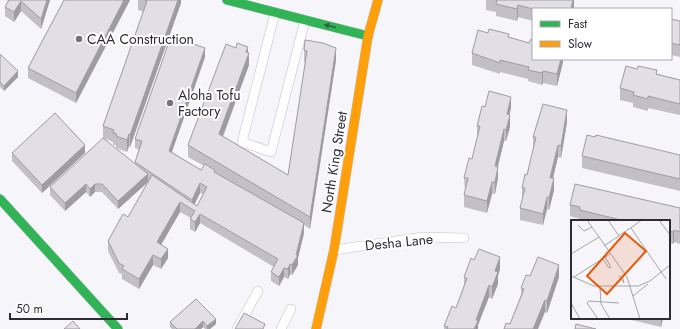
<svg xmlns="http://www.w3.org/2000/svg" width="680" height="329" viewBox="0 0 680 329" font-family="Jost,sans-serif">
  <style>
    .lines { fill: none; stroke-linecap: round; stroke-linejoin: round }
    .lane-casing { stroke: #c2c0c7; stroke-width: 10 }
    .fast-casing { stroke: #c2c0c7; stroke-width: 10 }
    .slow-casing { stroke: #c2c0c7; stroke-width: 10 }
    .lane { stroke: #fefefe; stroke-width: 9 }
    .fast { stroke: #30b455; stroke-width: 9 }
    .slow { stroke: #ff9f0a; stroke-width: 9 }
    .wall { fill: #c2bfc6; fill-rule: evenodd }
    .shaded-wall { fill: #9e9ba1 }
    .building { fill: #e1dee6; stroke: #9e9ba1 }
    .oneway { fill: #2f6242 }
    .poi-dot { fill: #75727b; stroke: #fff; stroke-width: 1.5 }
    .labels { text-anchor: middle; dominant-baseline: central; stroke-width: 4; stroke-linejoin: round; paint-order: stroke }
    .poi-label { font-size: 14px; fill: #2f2b36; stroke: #fff; text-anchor: start }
    .street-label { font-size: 14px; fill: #2f2b36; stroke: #fff }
    .inset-road { fill: none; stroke: #a6a4ac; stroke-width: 1 }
    .view { fill: #e8590c; fill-opacity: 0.15; stroke: #e8590c; stroke-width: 2 }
    .inset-edge { fill: none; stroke: #2f2b36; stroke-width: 2 }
  </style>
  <rect width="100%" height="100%" fill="#f6f5fa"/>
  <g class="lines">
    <g class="lane-casing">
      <g id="lane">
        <polyline points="275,13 242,142 271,152 305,20"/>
        <polyline points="334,250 423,237 464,238"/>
        <polyline points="237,329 258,291"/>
        <polyline points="281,329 291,309"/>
      </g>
    </g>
    <g class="fast-casing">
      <g id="fast">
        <polyline points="227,0 368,36"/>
        <polyline points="0,199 118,329"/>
      </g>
    </g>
    <g class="slow-casing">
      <polyline id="slow" points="316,329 334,250 368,36 378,0"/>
    </g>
    <use href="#lane" class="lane"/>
    <use href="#fast" class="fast"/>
    <use href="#slow" class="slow"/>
  </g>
  <g class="wall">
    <polygon points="5,0 50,0 41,29 21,11 14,22 5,16 5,7 9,1"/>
    <polygon points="64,0 130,0 76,103 28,78 28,68"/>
    <polygon points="138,0 181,0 181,3 130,147 129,146 127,152 116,148 116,145 113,145 113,142 103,138 103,126 144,12 138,10"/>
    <polygon points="486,0 574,0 574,7 533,9 533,21 518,17 517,21 496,16 496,12 486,10"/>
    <polygon points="671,19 680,21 680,57 671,55"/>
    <polygon points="509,37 563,59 563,62 557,86 543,83 542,85 528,81 528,79 500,72 500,74 472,65 472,53"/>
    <path d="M 305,40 L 336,60 L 310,229 L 304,225 L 304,233 L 298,258 L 298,265 L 292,275 L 290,274 L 288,279 L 284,277 L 279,286 L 271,281 L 271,272 L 274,267 L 200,223 L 195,232 L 190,229 L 190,219 L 191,218 L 180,212 L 161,244 L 168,258 L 161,269 L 153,265 L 139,289 L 122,279 L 122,274 L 119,273 L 108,251 L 108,241 L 128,217 L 149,181 L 148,180 L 148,182 L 118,209 L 102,192 L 95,192 L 90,197 L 86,192 L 65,211 L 50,195 L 50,187 L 135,164 L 135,162 L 139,150 L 135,148 L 135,139 L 205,57 L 172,152 L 201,170 L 204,166 L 188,157 L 188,145 L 248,53 L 249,65 L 223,137 L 288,175 L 306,62 L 304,62 L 304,50 ZM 200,193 L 203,194 L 197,206 L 195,204 Z"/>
    <polygon points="0,54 18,77 4,91 0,87"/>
    <polygon points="657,74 680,80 680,115 648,108 648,111 633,107 633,103 620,100 620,88"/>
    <polygon points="485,107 511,108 509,114 510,127 506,141 504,141 498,166 498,178 495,194 492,194 487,213 464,207 464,195 465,190 464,178 472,159 477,138 477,126"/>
    <polygon points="567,122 561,158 558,157 553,178 554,190 549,210 547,209 543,225 520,220 520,208 522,200 522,188 527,175 534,149 533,149 533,137"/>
    <polygon points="12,153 85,153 42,193 12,161"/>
    <polygon points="680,155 680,191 582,168 582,156"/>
    <polygon points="570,205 680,208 680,244 674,242 673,244 669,243 669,221 580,221 580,219 570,216"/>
    <polygon points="500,269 498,276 498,284 492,299 489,297 478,325 478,329 444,329 444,326 456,308 464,286 464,277"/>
    <polygon points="530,276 559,277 547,313 545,312 510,324 521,295 521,288"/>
    <polygon points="196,299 216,324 210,329 205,329 203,327 201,329 172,329 170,327 170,322"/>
    <polygon points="623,318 663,318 661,327"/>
  </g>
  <g class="shaded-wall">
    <polygon points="47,0 50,0 41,29 41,19"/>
    <polygon points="124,0 130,0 76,103 76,93"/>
    <polygon points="178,0 181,0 181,3 130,147 130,135"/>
    <polygon points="573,0 574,0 574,9 571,9"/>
    <polygon points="21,1 21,11 14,22 14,12"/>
    <polygon points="518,5 518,17 517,21 517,9"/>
    <polygon points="248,47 248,58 249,53 249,65 219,146 219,134"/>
    <polygon points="205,48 205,57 169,160 169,151"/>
    <polygon points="336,48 336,60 310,229 310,217"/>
    <polygon points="561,59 563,59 563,62 557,86 557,74"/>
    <polygon points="18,71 18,77 4,91 4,86"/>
    <polygon points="543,71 543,83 542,85 542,73"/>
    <polygon points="511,97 511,108 507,126 507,114"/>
    <polygon points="567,110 567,122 561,158 561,146"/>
    <polygon points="510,115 510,127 506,141 506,130"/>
    <polygon points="504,129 504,141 495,178 495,166"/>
    <polygon points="129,134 129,146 127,152 127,140"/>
    <polygon points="85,145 85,153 42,193 42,185"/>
    <polygon points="558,145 558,157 550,190 550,178"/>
    <polygon points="498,167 498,178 495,194 495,182"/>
    <polygon points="148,174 148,182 118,209 118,201"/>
    <polygon points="554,178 554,190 549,210 549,198"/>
    <polygon points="492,182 492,194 487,213 487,201"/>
    <polygon points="200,183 200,193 192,209 192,200"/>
    <polygon points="86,184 86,192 65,211 65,203"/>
    <polygon points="95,184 95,192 90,197 90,189"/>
    <polygon points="547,197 547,209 543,225 543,214"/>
    <polygon points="180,202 180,212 157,252 157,242"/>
    <polygon points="200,214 200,223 195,232 195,222"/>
    <polygon points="304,223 304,233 298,258 298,265 292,275 292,265 296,255"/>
    <polygon points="674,230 674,242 673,244 673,232"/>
    <polygon points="168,249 168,258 161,269 161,259"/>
    <polygon points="153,255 153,265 139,289 139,279"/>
    <polygon points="500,257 500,269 498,276 498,284 492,299 492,287 495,271"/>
    <polygon points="290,264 290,274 288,279 288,269"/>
    <polygon points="559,265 559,277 547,313 547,301"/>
    <polygon points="284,268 284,277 279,286 279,277"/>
    <polygon points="489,285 489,297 478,325 478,329 474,329 476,320"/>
    <polygon points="545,300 545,312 538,329 533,329"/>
    <polygon points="661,318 663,318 661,327"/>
    <polygon points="216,319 216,324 210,329 207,329 207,326"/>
    <polygon points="203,321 203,327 201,329 195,329"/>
  </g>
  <g class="building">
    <polygon points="9,0 47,0 41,19 21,1 14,12 5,7"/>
    <polygon points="64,0 124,0 76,93 28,68"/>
    <polygon points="145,0 178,0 130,135 129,134 127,140 116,136 117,134 113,133 114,130 103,126 147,1"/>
    <polygon points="496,0 573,0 571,9 533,9 518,5 517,9 496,4 497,0"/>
    <polygon points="671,19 680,21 680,45 671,43"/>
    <polygon points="489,29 509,34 508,37 529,43 531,39 533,39 533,59 561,59 557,74 543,71 542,73 528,70 529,67 500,60 500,63 472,53 478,30 488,33"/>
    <polygon points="171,36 205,48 169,151 201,170 205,164 215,170 214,172 304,223 296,255 298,255 292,265 290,264 288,269 284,268 279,277 271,272 278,259 200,214 195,222 190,219 195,211 180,202 157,242 168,249 161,259 153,255 139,279 122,269 124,266 119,263 108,241 123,214 128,217 152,175 197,206 207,187 200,183 192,200 135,162 142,141 135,139"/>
    <polygon points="305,40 323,43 336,48 310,217 188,145 226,44 236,48 237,43 248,47 246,52 249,53 219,134 288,175 307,51 304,50"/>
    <polygon points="0,54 18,71 4,86 0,82"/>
    <polygon points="626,66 637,69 638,66 657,70 656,74 680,80 680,104 648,96 648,99 633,95 634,92 620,88"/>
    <polygon points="489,91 511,97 507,114 510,115 506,130 504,129 495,166 498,167 495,182 492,182 487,201 464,195 468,178 464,178 469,158 472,159 480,126 477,126 482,106 485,107"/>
    <polygon points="543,104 567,110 561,146 558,145 550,178 554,178 549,198 547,197 543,214 520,208 525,188 522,188 525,174 527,175 536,137 533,137"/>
    <polygon points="55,113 85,145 42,185 12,153"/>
    <polygon points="587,135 595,137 596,135 680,155 680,179 582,156"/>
    <polygon points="103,138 148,174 118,201 102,184 95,184 90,189 86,184 65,203 50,187"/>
    <polygon points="575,184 680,208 680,232 674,230 673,232 669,231 669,221 625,221 580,210 580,207 570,205"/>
    <polygon points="479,249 500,257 495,271 498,272 492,287 489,285 476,320 478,321 474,329 447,329 448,327 444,326 452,306 456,308 467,278 464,277 471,258 474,260"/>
    <polygon points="538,257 559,265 547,301 545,300 533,329 504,329 506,323 510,324 524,289 521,288 526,275 530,276"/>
    <polygon points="196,299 216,319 207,326 203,321 195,329 177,329 170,322"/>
    <polygon points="244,313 265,324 263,329 235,329"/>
    <polygon points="73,321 80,329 64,329"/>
    <polygon points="576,324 596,329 575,329"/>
  </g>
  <defs><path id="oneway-solid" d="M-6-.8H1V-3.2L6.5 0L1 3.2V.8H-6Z"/></defs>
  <use class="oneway" href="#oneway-solid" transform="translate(330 26) rotate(-166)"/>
  <g class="poi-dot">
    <circle cx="79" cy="39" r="4"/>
    <circle cx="170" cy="103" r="4"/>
  </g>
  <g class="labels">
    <g class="poi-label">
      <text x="87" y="39">CAA Construction</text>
      <text x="178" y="95">Aloha Tofu<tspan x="178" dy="16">Factory</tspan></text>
    </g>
    <g class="street-label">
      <text transform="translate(334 162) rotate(-81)">North King Street</text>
      <text transform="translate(399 242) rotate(-6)">Desha Lane</text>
    </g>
  </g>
  <g transform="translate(571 220)">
    <rect width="99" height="99" fill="#f6f5fa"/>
    <path class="inset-road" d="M 16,0 L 56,57 L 69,99M 37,0 L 48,16M 88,0 L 99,15M 7,5 L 13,11 L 21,7M 60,8 L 95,59M 33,26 L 71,0M 0,34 L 28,17M 32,39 L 38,48 L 40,47 L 34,37M 0,56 L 23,66 L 67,66 L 79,61 L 99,45M 48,56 L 53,63 L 51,55M 3,57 L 39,34M 29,67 L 30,84 L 39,99M 62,76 L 77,64M 0,83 L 9,99M 27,99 L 16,83 L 18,81 L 48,83"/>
    <path class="view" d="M 54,13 L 75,31 L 36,74 L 16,56 Z"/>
    <rect width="99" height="99" class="inset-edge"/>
  </g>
  <rect x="532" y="8" width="140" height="52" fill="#ffffff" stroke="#acaaaf"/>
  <rect x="540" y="21" width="20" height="6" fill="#30b455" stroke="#acaaaf"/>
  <text x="568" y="28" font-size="12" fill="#2f2b36">Fast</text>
  <rect x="540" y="41" width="20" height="6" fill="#ff9f0a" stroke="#acaaaf"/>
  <text x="568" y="48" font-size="12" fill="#2f2b36">Slow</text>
  <path d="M10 313v6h117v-6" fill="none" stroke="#2f2b36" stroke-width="2"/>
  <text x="16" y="313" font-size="12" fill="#2f2b36" stroke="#ffffff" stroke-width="3" paint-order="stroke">50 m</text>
</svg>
